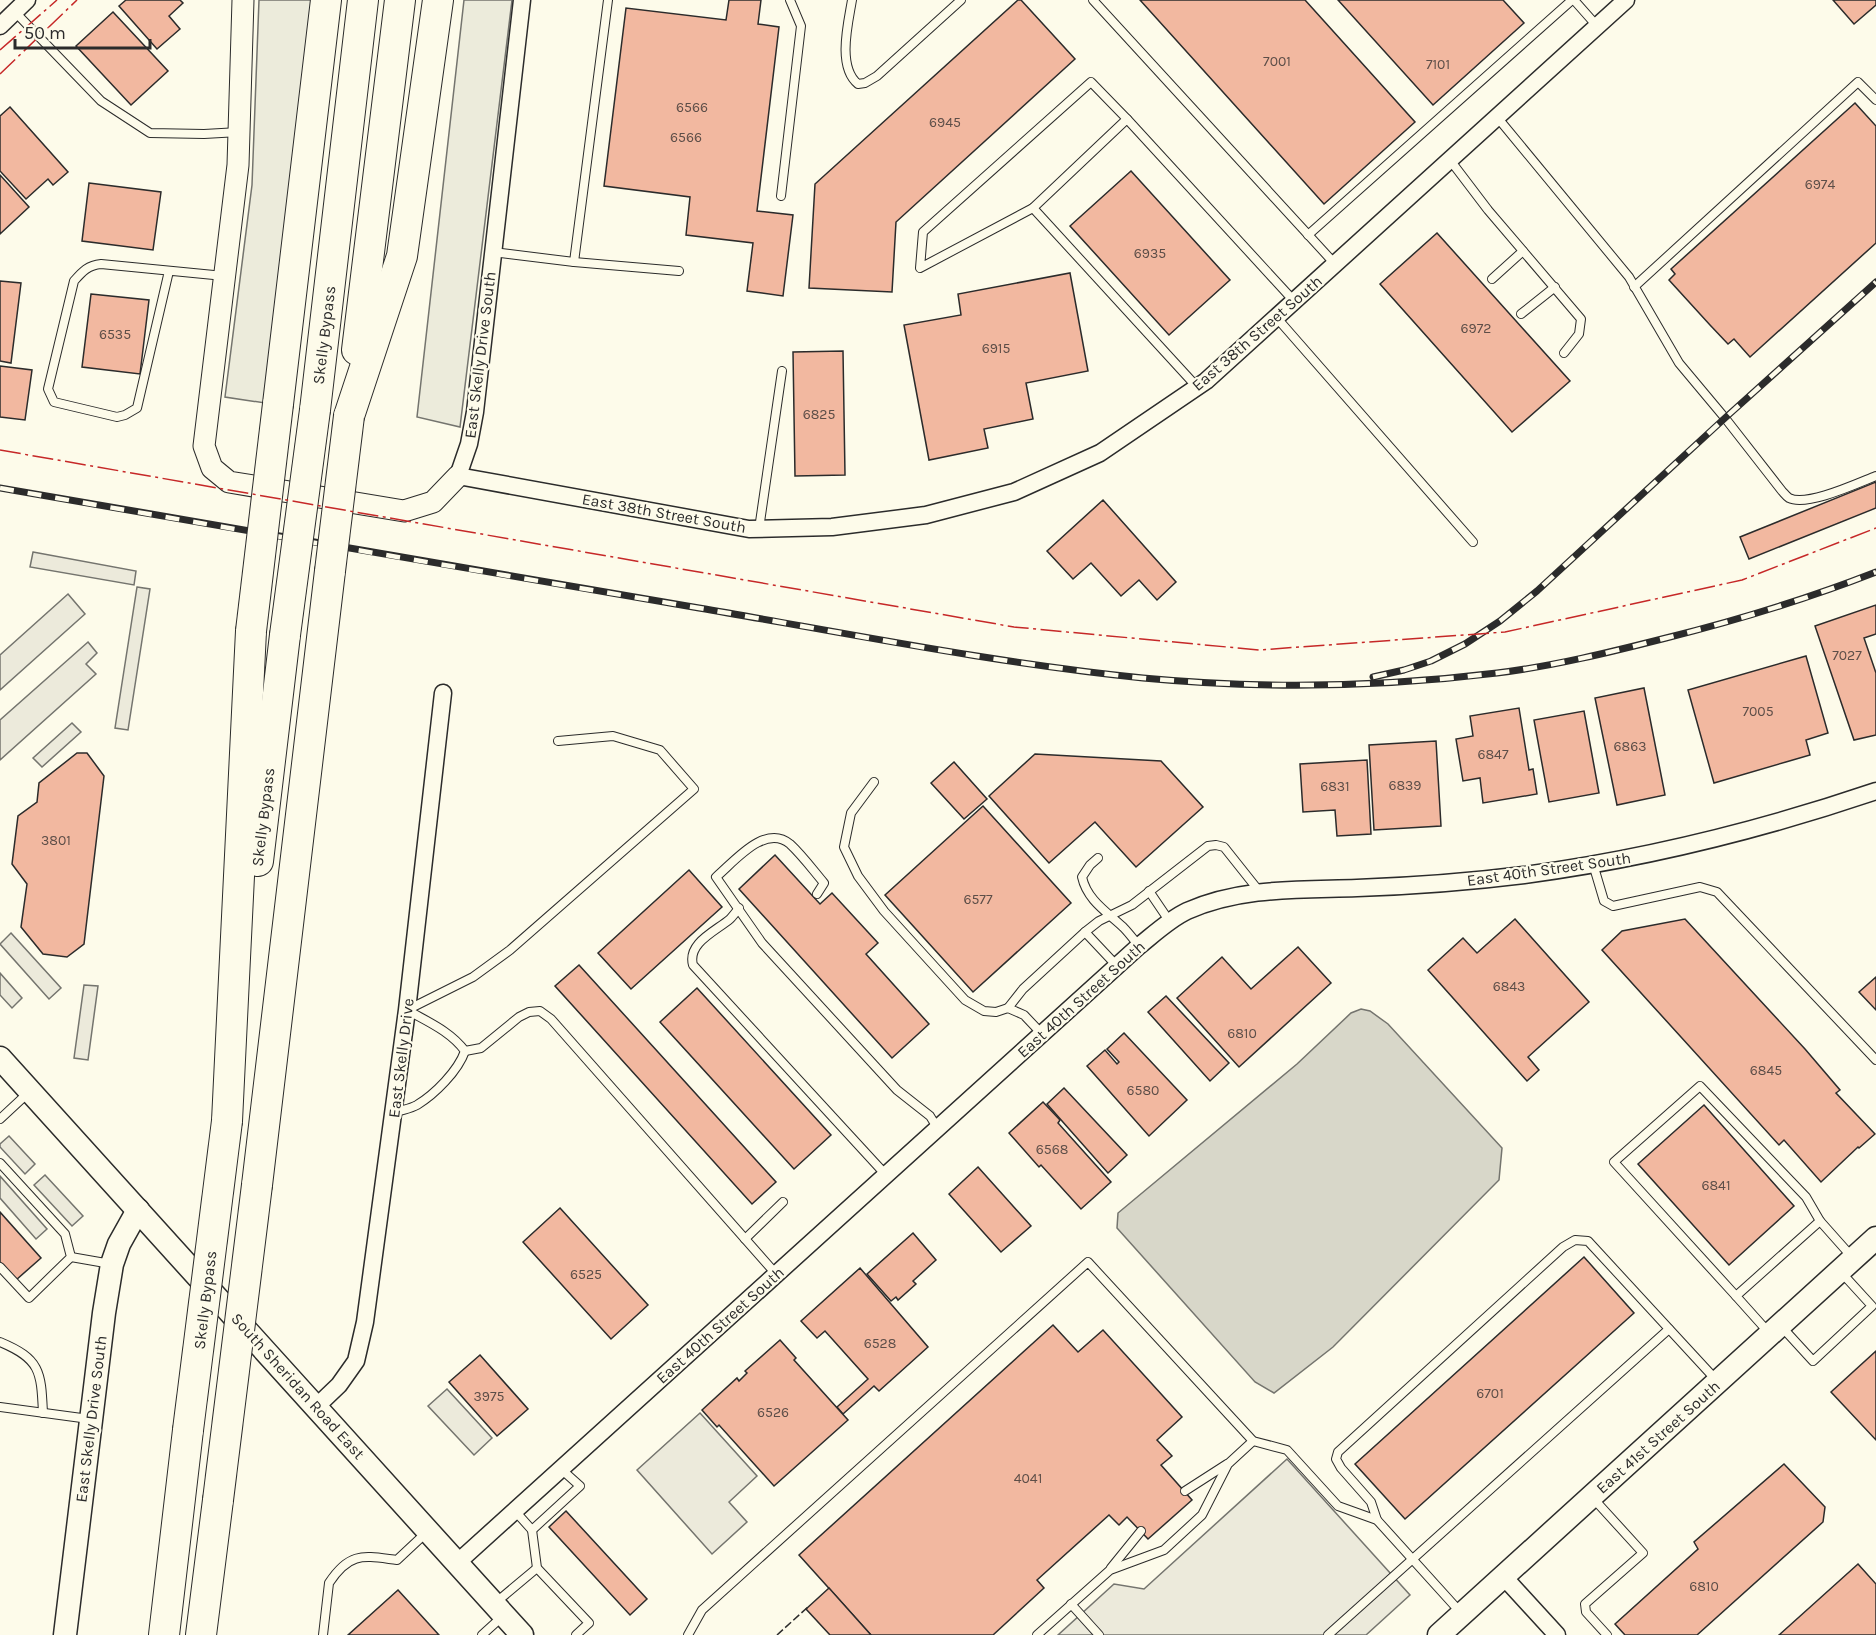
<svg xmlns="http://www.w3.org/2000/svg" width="1876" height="1635" viewBox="0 0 1876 1635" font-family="Karla,sans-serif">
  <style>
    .green { fill: #ecebdb; stroke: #74746e; stroke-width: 1.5 }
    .parking { fill: #eceadb; stroke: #74746e; stroke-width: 1.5 }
    .water { fill: #d8d7c9; stroke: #74746e; stroke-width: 1.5 }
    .building { fill: #f2b8a0; stroke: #2b2b2b; stroke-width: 1.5 }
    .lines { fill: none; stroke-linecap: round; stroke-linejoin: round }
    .service-casing { stroke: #2b2b2b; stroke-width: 10 }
    .minor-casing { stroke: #2b2b2b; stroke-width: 19 }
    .tertiary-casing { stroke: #2b2b2b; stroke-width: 23 }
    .secondary-casing { stroke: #2b2b2b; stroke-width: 25 }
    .motorway-casing { stroke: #2b2b2b; stroke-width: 32 }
    .service { stroke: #fdfbea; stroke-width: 8 }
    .minor { stroke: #fdfbea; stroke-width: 16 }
    .tertiary { stroke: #fdfbea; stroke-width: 21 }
    .secondary { stroke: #fdfbea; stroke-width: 22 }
    .motorway { stroke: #fdfbea; stroke-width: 30 }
    .rail-casing { stroke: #2b2b2b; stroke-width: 7 }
    .rail { stroke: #fdfbea; stroke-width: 4.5; stroke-dasharray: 14; stroke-linecap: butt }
    .motorway-bridge-casing { stroke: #2b2b2b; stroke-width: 32; stroke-linecap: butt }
    .motorway-bridge { stroke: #fdfbea; stroke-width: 30 }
    .fence { stroke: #2b2b2b; stroke-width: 1.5; stroke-dasharray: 8 3; stroke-linecap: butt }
    .power { stroke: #c62828; stroke-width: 1.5; stroke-dasharray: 21 4.5 3 4.5; stroke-linecap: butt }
    .labels { text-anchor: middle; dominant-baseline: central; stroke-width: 4.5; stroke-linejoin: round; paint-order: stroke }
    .number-label { font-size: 14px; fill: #5d4e48 }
    .street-label { font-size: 16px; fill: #2b2b2b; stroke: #fdfbea }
  </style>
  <rect width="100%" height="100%" fill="#fdfbea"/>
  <g class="green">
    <polygon points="259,0 314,0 265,403 225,397 252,185"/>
    <polygon points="464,0 512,0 460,427 417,417"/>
  </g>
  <g class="parking">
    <polygon points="33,552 136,571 134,585 30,567"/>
    <polygon points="137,587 150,589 128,730 115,728"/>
    <polygon points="68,594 85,614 0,690 0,655"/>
    <polygon points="88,642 97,653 86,664 96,674 0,760 0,720"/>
    <polygon points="72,723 81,732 42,767 33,758"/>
    <polygon points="11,933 61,988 49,999 0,944"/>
    <polygon points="0,973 22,998 12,1008 0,995"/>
    <polygon points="84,985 98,986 88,1060 74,1058"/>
    <polygon points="9,1136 35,1164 25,1174 0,1147 0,1144"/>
    <polygon points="45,1175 83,1216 72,1226 34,1185"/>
    <polygon points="0,1176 47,1229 36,1239 0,1198"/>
    <polygon points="447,1389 492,1438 474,1455 428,1406"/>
    <polygon points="700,1413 757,1476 729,1502 747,1522 712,1554 637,1470"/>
    <polygon points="1287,1459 1410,1595 1366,1635 1058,1635 1114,1584 1144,1589"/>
  </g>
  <polygon class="water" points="1361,1009 1370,1011 1388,1024 1502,1148 1499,1180 1333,1347 1274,1393 1255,1382 1117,1228 1118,1213 1297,1064 1351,1013"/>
  <g class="building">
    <polygon points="126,0 180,0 183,3 169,16 180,29 157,49 119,6"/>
    <polygon points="729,0 761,0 758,24 779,27 757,211 793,215 783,296 747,291 753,243 686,235 690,197 604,186 626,8 726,20"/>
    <polygon points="1018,0 1021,0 1075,59 896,222 892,292 809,288 815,184"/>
    <polygon points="1140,0 1305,0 1415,122 1324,204"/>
    <polygon points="1338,0 1503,0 1524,23 1433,105"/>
    <polygon points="1833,0 1876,0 1876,5 1854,24"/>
    <polygon points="113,12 168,71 131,105 76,46"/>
    <polygon points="1855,103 1876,126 1876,243 1750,357 1734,339 1728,344 1710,325 1669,280 1675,274 1671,269"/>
    <polygon points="10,107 68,172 53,185 48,179 26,199 0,171 0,116"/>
    <polygon points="1131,171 1230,280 1169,335 1070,226"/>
    <polygon points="0,175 29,207 0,234"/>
    <polygon points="89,183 161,192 153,250 82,241"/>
    <polygon points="1437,233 1570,381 1512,432 1380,284"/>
    <polygon points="1070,273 1088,371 1026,383 1033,419 984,429 988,448 929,460 904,325 961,315 958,294"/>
    <polygon points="0,281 21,283 11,363 0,361"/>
    <polygon points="91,294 149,300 140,374 82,367"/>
    <polygon points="843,351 845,475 795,476 793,352"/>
    <polygon points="0,366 32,370 25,420 0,417"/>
    <polygon points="1876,482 1876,508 1749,559 1740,537"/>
    <polygon points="1103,500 1176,582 1157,600 1139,580 1121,596 1091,563 1073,579 1047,551"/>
    <polygon points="1876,605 1876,634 1864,638 1876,673 1876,735 1854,740 1815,626"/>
    <polygon points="1806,656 1828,733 1806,740 1810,755 1714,783 1688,690"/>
    <polygon points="1644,688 1665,795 1617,805 1595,698"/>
    <polygon points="1519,708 1529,770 1533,769 1537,794 1483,803 1480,778 1463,781 1456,739 1473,736 1470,716"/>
    <polygon points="1584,711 1599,793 1549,802 1534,720"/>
    <polygon points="1436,741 1441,826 1374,830 1369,745"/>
    <polygon points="77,753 87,753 104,776 84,944 67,957 43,954 21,927 27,884 12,864 18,816 37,802 39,783"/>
    <polygon points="1035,754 1161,761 1203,807 1136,867 1095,822 1049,863 989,796"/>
    <polygon points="1367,760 1371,834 1337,836 1335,810 1303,812 1300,764"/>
    <polygon points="954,762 987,799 964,819 931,783"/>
    <polygon points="983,806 1071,903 973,992 885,895"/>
    <polygon points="775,855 820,904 832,893 878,943 866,954 929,1024 892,1058 739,889"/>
    <polygon points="689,870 722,907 631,989 598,953"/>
    <polygon points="1515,919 1589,1002 1528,1057 1539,1070 1527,1081 1428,970 1463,938 1477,953"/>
    <polygon points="1685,919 1805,1049 1840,1090 1836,1093 1875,1134 1859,1148 1858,1147 1821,1182 1784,1140 1779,1145 1602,950 1622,931"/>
    <polygon points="1298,947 1331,983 1239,1067 1177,998 1222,957 1251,989"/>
    <polygon points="579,965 776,1182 752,1204 555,986"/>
    <polygon points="1876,977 1876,1010 1859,992"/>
    <polygon points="697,988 831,1135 794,1169 660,1022"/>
    <polygon points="1166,996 1229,1063 1210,1081 1148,1012"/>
    <polygon points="1124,1033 1187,1100 1149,1136 1087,1066 1105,1050 1117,1064 1119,1062 1107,1049"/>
    <polygon points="1064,1088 1127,1155 1108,1173 1047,1104"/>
    <polygon points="1043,1102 1060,1120 1058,1123 1111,1182 1081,1209 1041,1165 1039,1167 1009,1133"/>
    <polygon points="1704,1105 1794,1206 1729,1265 1638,1164"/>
    <polygon points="978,1167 1031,1226 1001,1252 949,1194"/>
    <polygon points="560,1208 648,1305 611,1339 523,1242"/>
    <polygon points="0,1212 41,1258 16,1280 0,1262"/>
    <polygon points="913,1233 936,1260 913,1281 916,1284 898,1300 896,1297 891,1301 867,1274"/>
    <polygon points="1584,1257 1634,1313 1405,1519 1355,1464"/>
    <polygon points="860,1268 928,1347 879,1391 874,1386 843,1414 837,1407 868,1379 825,1331 817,1338 801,1321"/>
    <polygon points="1053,1325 1078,1352 1103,1330 1182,1417 1157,1440 1172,1456 1161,1465 1192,1500 1148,1539 1127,1517 1119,1525 1109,1515 1037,1580 1044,1588 993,1635 871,1635 799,1555"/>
    <polygon points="780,1340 796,1358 794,1360 848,1420 774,1486 719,1425 717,1427 702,1410 737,1378 739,1381 747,1373 745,1371"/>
    <polygon points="1876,1351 1876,1440 1831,1392"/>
    <polygon points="480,1355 528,1409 497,1436 449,1382"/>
    <polygon points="1784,1464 1825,1507 1823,1522 1697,1635 1625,1635 1615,1624 1698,1549 1694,1542"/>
    <polygon points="566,1511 647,1599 630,1615 549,1527"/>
    <polygon points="1858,1564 1876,1584 1876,1635 1779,1635"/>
    <polygon points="829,1588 871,1635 830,1635 806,1609"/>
    <polygon points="398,1590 439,1635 348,1635"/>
  </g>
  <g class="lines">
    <g class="service-casing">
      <g id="service">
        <path d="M 852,0 C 848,24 837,67 858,84 L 865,83 L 877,76 L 961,0"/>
        <polyline points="1093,0 1335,264"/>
        <polyline points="1574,0 1597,26"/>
        <polyline points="15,12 101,101 150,133 204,134 239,132"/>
        <path d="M 1497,117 L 1629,277 L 1679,363 L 1725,418 L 1782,491 C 1784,493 1786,496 1789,498 C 1807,507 1858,483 1876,476"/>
        <polyline points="1450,160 1488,210 1581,319 1579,334 1564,353"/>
        <polyline points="781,196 801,26 790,0"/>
        <polyline points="1033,208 920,268 923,232 1091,82 1127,119"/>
        <polyline points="1308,235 1572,0"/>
        <polyline points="493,252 574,262 679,271"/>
        <polyline points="574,262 608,0"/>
        <path d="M 169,271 L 137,408 L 125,415 L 117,417 L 54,402 L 48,389 L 74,281 C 82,272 88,265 101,264 L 224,276"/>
        <polyline points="1492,279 1523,251"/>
        <polyline points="1634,287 1858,82 1876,100"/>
        <polyline points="1521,314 1555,287"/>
        <polyline points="1276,317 1473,542"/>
        <polyline points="1197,387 1033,208 1127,119 1294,301"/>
        <polyline points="759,529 782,371"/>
        <polyline points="874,782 851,813 844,847 858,876 884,911 965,1000 984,1011 996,1012 1008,1008 1024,1015 1042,1034"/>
        <path d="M 1098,858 L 1090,865 L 1082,877 C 1087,900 1107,912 1123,927 C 1129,933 1134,940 1139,946"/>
        <polyline points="1593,864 1604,901 1613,906 1700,887 1717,892 1876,1060"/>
        <polyline points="1149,891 1170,922"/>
        <path d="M 817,894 L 824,883 C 813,870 802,855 790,844 C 765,823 734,862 716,877 L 762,943 L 897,1090 L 930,1116 L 938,1129"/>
        <path d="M 739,908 C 736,912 733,916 730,919 C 716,931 687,943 693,965 L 886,1175"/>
        <polyline points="1085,932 1099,921 1132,905 1208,846 1216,845 1224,847 1259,891"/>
        <polyline points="1008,1008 1023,989 1085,932 1117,966"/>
        <polyline points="407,1010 473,977 510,950 694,789 660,750 613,736 558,741"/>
        <polyline points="465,1051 481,1048 519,1017 529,1012 540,1011 551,1019 776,1274"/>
        <path d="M 394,1113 C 401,1110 410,1109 417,1105 C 435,1094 458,1071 465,1051 C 450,1031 428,1022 407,1010"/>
        <polyline points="0,1119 28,1093"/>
        <polyline points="0,1163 65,1234 71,1257 29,1298 0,1267"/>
        <polyline points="745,1239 783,1202"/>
        <polyline points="71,1257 111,1264"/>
        <polyline points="1736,1296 1614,1162 1700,1086 1806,1197 1820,1221"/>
        <polyline points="1780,1325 1813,1361 1872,1306 1840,1271"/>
        <polyline points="1770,1334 1736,1296 1820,1221 1852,1257"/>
        <path d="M 0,1342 C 41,1359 41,1372 43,1413"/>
        <polyline points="0,1407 89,1419"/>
        <polyline points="1185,1491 1227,1464"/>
        <polyline points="1592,1497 1643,1553 1585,1604 1586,1612 1607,1635"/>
        <polyline points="515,1511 532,1530 580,1486 561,1469"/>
        <polyline points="1377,1520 1371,1502 1341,1468 1336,1459 1338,1452 1563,1247 1575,1240 1588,1241 1718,1382"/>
        <polyline points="532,1530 537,1568 589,1623 576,1635"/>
        <polyline points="1111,1568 1141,1531"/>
        <polyline points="494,1604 537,1568"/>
        <polyline points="1071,1604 1099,1635"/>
        <path d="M 323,1635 L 329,1583 C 350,1551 364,1556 397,1560 L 428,1531"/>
        <polyline points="482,1635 504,1615"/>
        <polyline points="688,1635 702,1610 1088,1262 1253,1441 1287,1450 1338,1506 1377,1520 1462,1614"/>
        <polyline points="1037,1635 1110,1570 1164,1550 1202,1515 1228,1464 1253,1441"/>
        <polyline points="1328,1635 1669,1329"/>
      </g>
    </g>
    <g class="minor-casing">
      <g id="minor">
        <polyline points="522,0 475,412 469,444 458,476 749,529 832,527 926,515 1014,492 1100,453 1206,381 1626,0"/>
        <polyline points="0,26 27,0"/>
        <polyline points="316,1407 339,1385 356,1361 365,1322 407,1010 443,693"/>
        <path d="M 457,1563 L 1139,946 C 1154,934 1170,919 1187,911 C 1241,887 1299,890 1357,888 C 1412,886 1468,882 1524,875 C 1644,859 1761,830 1876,791"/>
        <polyline points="1504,1577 1557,1635"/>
      </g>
    </g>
    <g class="tertiary-casing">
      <polyline id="tertiary" points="243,0 238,165 204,446 212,468 229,482 404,511 433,502 458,476"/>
    </g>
    <g class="secondary-casing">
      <g id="secondary">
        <polyline points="0,1058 522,1635"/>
        <polyline points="65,1635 104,1313 112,1264 119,1244 138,1210"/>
        <polyline points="1439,1635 1876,1238"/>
      </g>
    </g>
    <g class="motorway-casing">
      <g id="motorway">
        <polyline points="357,350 400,0"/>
        <polyline points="278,404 326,0"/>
        <polyline points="315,410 363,0"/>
        <polyline points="349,416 402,256 438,0"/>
        <polyline points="258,861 285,635"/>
        <polyline points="227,1121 251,631"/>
        <polyline points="257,1185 330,571"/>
        <polyline points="164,1635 188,1430"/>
        <polyline points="201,1635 218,1500"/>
      </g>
    </g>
    <use href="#service" class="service"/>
    <use href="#minor" class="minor"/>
    <use href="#tertiary" class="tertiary"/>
    <use href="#secondary" class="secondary"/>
    <use href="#motorway" class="motorway"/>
    <g class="rail-casing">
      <g id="rail">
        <path d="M 0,488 C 233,529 466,569 699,608 C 846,633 994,663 1143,678 C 1260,689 1381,687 1497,673 C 1554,666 1611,652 1666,638 C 1738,620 1807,599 1876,572"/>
        <polyline points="1373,677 1404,670 1431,661 1465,644 1500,621 1537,591 1725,418 1876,282"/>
      </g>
    </g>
    <use href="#rail" class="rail"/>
    <g class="motorway-bridge-casing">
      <g id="motorway-bridge">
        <polyline points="330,571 349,416"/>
        <polyline points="251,631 278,404"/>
        <polyline points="285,635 315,410"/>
        <polyline points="188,1430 227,1121"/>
        <polyline points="218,1500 257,1185"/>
      </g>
    </g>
    <use href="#motorway-bridge" class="motorway-bridge"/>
    <polyline class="fence" points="777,1635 809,1606"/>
    <g class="power">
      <polyline points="0,50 57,0"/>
      <polyline points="0,74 77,0"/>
      <polyline points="0,450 1014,627 1259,650 1505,632 1742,580 1876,528"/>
    </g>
  </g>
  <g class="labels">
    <g class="number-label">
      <text x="1277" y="61">7001</text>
      <text x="1438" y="64">7101</text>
      <text x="692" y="107">6566</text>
      <text x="945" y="122">6945</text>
      <text x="686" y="137">6566</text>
      <text x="1820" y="184">6974</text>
      <text x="1150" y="253">6935</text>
      <text x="1476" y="328">6972</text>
      <text x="115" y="334">6535</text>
      <text x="996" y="348">6915</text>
      <text x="819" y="414">6825</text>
      <text x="1847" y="655">7027</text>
      <text x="1758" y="711">7005</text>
      <text x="1630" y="746">6863</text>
      <text x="1493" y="754">6847</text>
      <text x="1405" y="785">6839</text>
      <text x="1335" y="786">6831</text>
      <text x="56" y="840">3801</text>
      <text x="978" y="899">6577</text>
      <text x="1509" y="986">6843</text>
      <text x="1242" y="1033">6810</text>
      <text x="1766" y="1070">6845</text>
      <text x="1143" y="1090">6580</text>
      <text x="1052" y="1149">6568</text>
      <text x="1716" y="1185">6841</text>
      <text x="586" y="1274">6525</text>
      <text x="880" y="1343">6528</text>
      <text x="1490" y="1393">6701</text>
      <text x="489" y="1396">3975</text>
      <text x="773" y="1412">6526</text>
      <text x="1028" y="1478">4041</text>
      <text x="1704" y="1586">6810</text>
    </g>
    <g class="street-label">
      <text transform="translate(1257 333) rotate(-41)">East 38th Street South</text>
      <text transform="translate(324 335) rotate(-83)">Skelly Bypass</text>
      <text transform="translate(480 355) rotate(-83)">East Skelly Drive South</text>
      <text transform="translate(664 513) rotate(10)">East 38th Street South</text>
      <text transform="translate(263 817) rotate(-83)">Skelly Bypass</text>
      <text transform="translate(1549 869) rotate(-8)">East 40th Street South</text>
      <text transform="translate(1081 999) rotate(-42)">East 40th Street South</text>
      <text transform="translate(401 1058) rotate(-83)">East Skelly Drive</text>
      <text transform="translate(205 1300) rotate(-83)">Skelly Bypass</text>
      <text transform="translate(720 1325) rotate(-42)">East 40th Street South</text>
      <text transform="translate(298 1386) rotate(48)">South Sheridan Road East</text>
      <text transform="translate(91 1419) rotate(-83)">East Skelly Drive South</text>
      <text transform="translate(1658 1437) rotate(-42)">East 41st Street South</text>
    </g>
  </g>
  <path d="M15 39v9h135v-9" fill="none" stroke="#2b2b2b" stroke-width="3"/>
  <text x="24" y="39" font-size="18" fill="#2b2b2b" stroke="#fdfbea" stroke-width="4.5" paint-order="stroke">50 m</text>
</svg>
